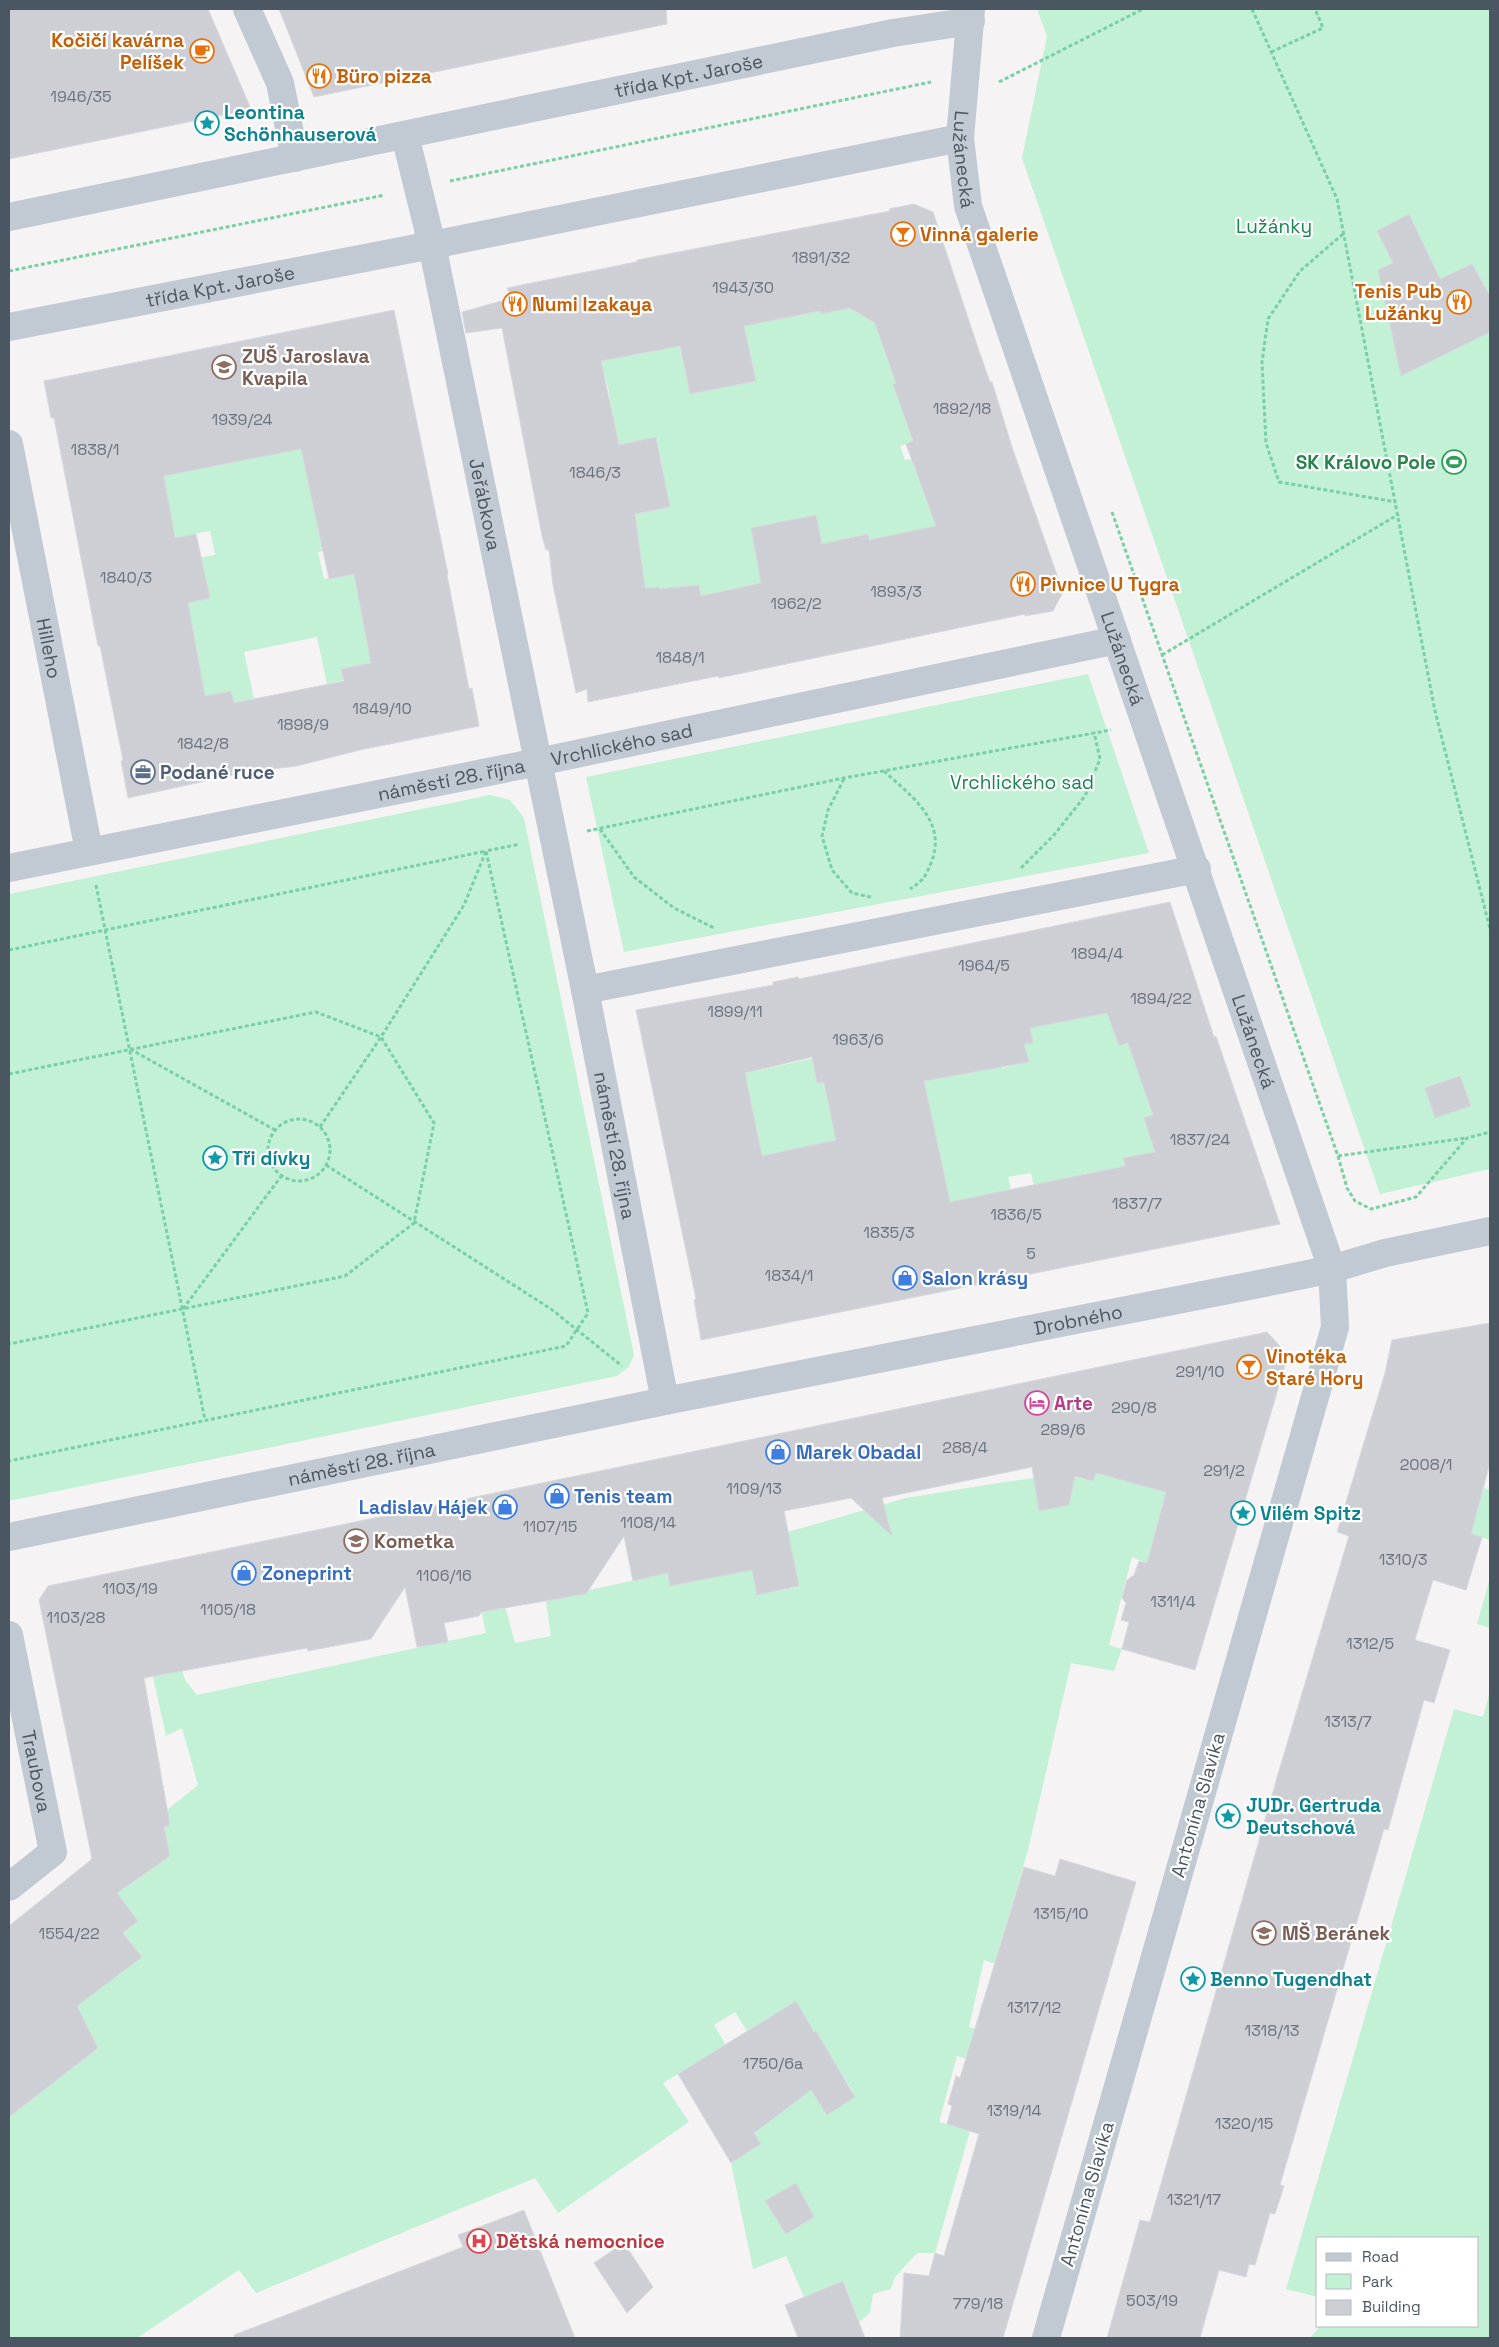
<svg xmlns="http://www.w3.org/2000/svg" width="1499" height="2347" viewBox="0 0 1499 2347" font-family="'Space Grotesk',sans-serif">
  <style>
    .green { fill: #c3f1d5 }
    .building { fill: #cdcfd5; stroke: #d7d9de; fill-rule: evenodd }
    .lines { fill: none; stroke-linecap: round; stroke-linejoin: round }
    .path { stroke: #7ad0a6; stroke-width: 3; stroke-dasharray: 4 2.5; stroke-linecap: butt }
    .minor { stroke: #c1cad2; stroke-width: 28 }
    .labels { text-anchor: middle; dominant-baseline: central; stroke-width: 4.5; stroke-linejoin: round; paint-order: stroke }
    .number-label { font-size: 16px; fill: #6b747e }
    .food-label { font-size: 19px; font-weight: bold; fill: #c56008; stroke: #fff; text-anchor: start }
    .street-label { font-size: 19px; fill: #4a5661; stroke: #fff }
    .culture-label { font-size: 19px; font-weight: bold; fill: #0d838f; stroke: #fff; text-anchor: start }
    .park-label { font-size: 19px; fill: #17864f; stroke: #fff }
    .education-label { font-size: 19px; font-weight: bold; fill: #785e54; stroke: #fff; text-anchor: start }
    .leisure-label { font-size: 19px; font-weight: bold; fill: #27864d; stroke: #fff; text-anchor: end }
    .service-label { font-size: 19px; font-weight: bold; fill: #4e5e75; stroke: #fff; text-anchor: start }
    .shop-label { font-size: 19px; font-weight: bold; fill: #366cbe; stroke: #fff; text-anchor: start }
    .hotel-label { font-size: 19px; font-weight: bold; fill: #b23c85; stroke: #fff; text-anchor: start }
    .health-label { font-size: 19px; font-weight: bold; fill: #be3a42; stroke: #fff; text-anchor: start }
  </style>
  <rect width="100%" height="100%" fill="#f5f3f3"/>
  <g class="green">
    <polygon points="1037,9 1490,9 1490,1169 1380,1194 1022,158 1047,36"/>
    <path d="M 854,307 L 855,312 L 875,321 L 899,382 L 893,384 L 918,440 L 900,446 L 905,460 L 911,459 L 918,478 L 929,475 L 955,547 L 869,540 L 867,534 L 847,538 L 853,565 L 828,570 L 816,515 L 761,583 L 701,596 L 699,585 L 677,587 L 662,605 L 659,587 L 645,588 L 626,516 L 670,507 L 657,438 L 612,446 C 611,420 614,383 596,362 L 655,351 L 678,340 L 690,394 L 756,381 L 744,326 L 820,311 L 821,314 Z"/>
    <polygon points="294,416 328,550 318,552 324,579 363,572 371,663 341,669 344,680 327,684 317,637 244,652 254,699 234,703 230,691 197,698 201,676 195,643 179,630 197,558 215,555 210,531 163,540 168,496 162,464 212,467 236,462"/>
    <polygon points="1088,674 1149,853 624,952 586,777"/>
    <polygon points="490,795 510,800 524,818 634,1355 629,1367 617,1376 9,1501 9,894"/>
    <polygon points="1109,1004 1113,1028 1119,1046 1128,1043 1153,1115 1144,1119 1160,1159 1142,1154 1124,1158 1125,1166 1083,1174 1083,1177 1034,1185 1031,1173 1008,1177 1011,1190 772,1237 755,1121 742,1074 819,1057 820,1064 813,1066 817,1083 1000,1064 1002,1068 1028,1062 1024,1044 1032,1043 1029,1026"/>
    <polygon points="1176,1454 1147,1563 1132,1557 1109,1645 1122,1649 1114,1671 1071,1663 1028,1850 1004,1932 1013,1970 984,1960 969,2027 995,2035 990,2066 957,2056 939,2122 970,2131 935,2253 917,2253 895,2277 891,2289 873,2294 870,2313 859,2322 844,2281 804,2297 786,2256 753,2269 731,2163 761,2144 749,2124 778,2115 787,2108 783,2102 809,2086 827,2115 855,2097 851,2088 795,2002 747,2031 735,2012 714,2025 726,2045 663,2083 689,2122 558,2213 535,2178 256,2293 239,2270 137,2338 9,2338 9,2117 98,2048 84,2020 32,2060 9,2028 54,1991 142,1957 124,1933 138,1921 117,1893 170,1856 164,1827 167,1810 198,1785 182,1728 166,1736 144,1636 177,1654 185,1680 197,1695 486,1633 475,1581 497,1576 515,1643 551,1636 546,1601 586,1594 589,1590 668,1573 670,1586 697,1581 746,1543 757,1595 799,1587 788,1532 906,1498 998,1483 1055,1475 1075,1476 1093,1481 1096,1473"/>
    <polygon points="1484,1488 1490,1490 1490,1540 1461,1531"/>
    <polygon points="1490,1578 1490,1628 1477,1624"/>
    <polygon points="1490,1691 1490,2338 1310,2338 1320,2326 1478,2326 1478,2238 1318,2238 1318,2297 1286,2289 1454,1709 1483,1717"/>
  </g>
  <g class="building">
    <polygon points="9,9 208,9 251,109 9,159"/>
    <polygon points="279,9 666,9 667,24 314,97"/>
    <path d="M 914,204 L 933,212 L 979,351 L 990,382 L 992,382 L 1012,447 L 1063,592 L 1053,611 L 1025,616 L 1025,614 L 719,678 L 718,676 L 588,702 L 587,689 L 576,693 L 553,585 L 549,550 L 546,550 L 542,536 L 502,328 L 466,333 L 462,312 L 512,298 L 507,288 L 636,262 L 637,260 L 890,211 L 889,209 ZM 850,308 L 875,323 L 896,383 L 893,384 L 913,441 L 906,444 L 936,526 L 869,540 L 868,534 L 822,544 L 816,515 L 751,528 L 761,583 L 701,596 L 699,585 L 660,589 L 659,587 L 645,588 L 635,514 L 670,507 L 656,437 L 619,445 L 601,361 L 680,346 L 690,394 L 756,381 L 744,326 L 820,311 L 820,314 Z"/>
    <polygon points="1409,214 1440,279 1472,264 1490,296 1490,332 1401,376 1378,270 1393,263 1377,231"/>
    <path d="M 394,310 L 448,574 L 447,575 L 469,689 L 472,688 L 479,726 L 360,750 L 297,766 L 247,772 L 128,798 L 121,761 L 123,760 L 100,646 L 98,646 L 54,418 L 51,418 L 44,381 ZM 301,449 L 329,579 L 354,574 L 371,663 L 341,669 L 344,681 L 234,703 L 231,691 L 205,696 L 188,603 L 210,598 L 196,534 L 175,538 L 164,476 Z"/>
    <path d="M 1170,902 L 1214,1037 L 1216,1036 L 1280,1224 L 701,1340 L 694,1300 L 696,1299 L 636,1010 L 773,985 L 773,982 L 798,977 L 799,979 ZM 1107,1013 L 1119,1046 L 1128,1043 L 1153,1115 L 1144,1118 L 1155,1152 L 1123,1158 L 1125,1166 L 950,1202 L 924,1081 L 1029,1062 L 1024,1044 L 1033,1043 L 1030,1028 ZM 812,1057 L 817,1083 L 824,1082 L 836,1140 L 762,1156 L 745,1073 Z"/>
    <polygon points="1460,1076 1471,1106 1435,1118 1425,1088"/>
    <polygon points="1490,1323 1490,1463 1471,1534 1482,1537 1466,1590 1433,1580 1424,1609 1415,1640 1450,1650 1434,1703 1424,1700 1388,1830 1384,1829 1280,2185 1284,2186 1275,2214 1270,2213 1255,2265 1249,2264 1246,2277 1219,2270 1200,2338 1107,2338 1140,2220 1150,2222 1278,1774 1349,1536 1337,1532 1385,1373 1392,1340"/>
    <polygon points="1267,1332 1288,1355 1195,1670 1122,1649 1129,1622 1121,1620 1126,1603 1122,1598 1127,1580 1134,1575 1139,1561 1147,1563 1166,1492 1096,1473 1093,1481 1075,1476 1069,1505 1039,1511 1032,1467 882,1498 892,1536 851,1498 784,1511 799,1586 757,1595 752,1570 670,1586 668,1573 633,1581 624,1536 586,1594 481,1612 479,1616 444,1623 448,1642 417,1647 405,1587 371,1639 308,1651 307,1648 144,1678 170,1825 164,1827 170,1856 117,1893 138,1921 123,1933 142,1957 77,2006 98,2048 9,2117 9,1926 92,1859 39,1600 48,1586"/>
    <polygon points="1060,1859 1136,1882 1003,2338 900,2338 904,2273 929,2276 935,2253 944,2256 979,2134 947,2124 952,2106 948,2104 956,2076 960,2078 1024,1867 1055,1876"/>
    <polygon points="796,2001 814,2032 816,2031 855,2097 827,2115 811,2090 754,2133 761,2144 731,2163 678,2074"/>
    <polygon points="796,2183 814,2217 786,2234 765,2201"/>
    <polygon points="524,2210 575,2338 235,2338 234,2335 463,2247 458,2235"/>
    <polygon points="624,2243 653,2287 627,2313 594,2263"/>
    <polygon points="843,2281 865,2338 798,2338 785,2305"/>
  </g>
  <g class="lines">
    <g class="path">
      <polyline points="1252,9 1337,199 1435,711 1490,929"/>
      <polyline points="1271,52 1323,28 1315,9"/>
      <polyline points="999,82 1143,9"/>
      <polyline points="450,181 931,82"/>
      <polyline points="1343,234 1300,271 1268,319 1262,362 1266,443 1279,482 1396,502"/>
      <polyline points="9,271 385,195"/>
      <polyline points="1112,512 1338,1156 1347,1188 1355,1201 1371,1209 1416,1197 1467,1138 1490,1132"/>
      <polyline points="1162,655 1399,514"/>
      <path d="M 884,771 C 911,796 948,821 931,863 C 925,877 924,880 910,889"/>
      <polyline points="844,779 828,810 822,836 832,870 852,893 871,897"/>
      <polyline points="600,829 634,877 674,908 714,928"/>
      <polyline points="587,831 844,778 1111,730"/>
      <polyline points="1021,868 1054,835 1085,796 1100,759 1094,732"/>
      <polyline points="96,885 205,1420"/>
      <polyline points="9,950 486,851 588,1313 566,1346 9,1461"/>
      <polyline points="130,1049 275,1130"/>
      <polyline points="9,1074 316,1012 381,1037 434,1123 414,1223 345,1276 9,1344"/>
      <circle cx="299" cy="1150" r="31"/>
      <polyline points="320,1127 381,1037 464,905 486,851 520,844"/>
      <polyline points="1338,1156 1466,1138"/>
      <polyline points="326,1165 551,1309 622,1366"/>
      <polyline points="183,1309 282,1175"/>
    </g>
    <g class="minor">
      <polyline points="247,9 280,83 295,158"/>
      <path id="s1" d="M 971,9 L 960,138 L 968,206 L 1332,1269 L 1335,1327 L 1046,2338"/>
      <path id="s2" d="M 405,135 L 432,245 L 585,990 L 665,1401"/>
      <path id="s3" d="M 9,217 L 893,33 L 971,21"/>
      <path id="s4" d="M 9,327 L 432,245 L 960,138"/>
      <path id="s5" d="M 9,444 L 89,851"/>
      <path id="s6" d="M 9,868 L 538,762 L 1117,640"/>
      <polyline points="585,990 1197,869"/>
      <path id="s7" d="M 9,1537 L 665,1401 L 1279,1280 L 1332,1269 L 1385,1253 L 1490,1231"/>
      <path id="s8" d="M 9,1635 L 53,1852 L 9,1887"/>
    </g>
  </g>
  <defs>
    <g id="cafe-ring" transform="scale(1.25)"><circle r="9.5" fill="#fff" stroke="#e8710a" stroke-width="1.5"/><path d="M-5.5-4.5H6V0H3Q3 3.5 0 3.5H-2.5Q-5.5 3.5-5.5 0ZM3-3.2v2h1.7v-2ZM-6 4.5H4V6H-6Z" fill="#e8710a"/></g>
    <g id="restaurant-ring" transform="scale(1.25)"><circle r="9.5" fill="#fff" stroke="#e8710a" stroke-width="1.5"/><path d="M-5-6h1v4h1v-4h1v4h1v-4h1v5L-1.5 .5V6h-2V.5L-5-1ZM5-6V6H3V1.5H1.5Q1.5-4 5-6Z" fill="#e8710a"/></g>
    <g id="sight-ring" transform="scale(1.25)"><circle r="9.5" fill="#fff" stroke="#0f9aa8" stroke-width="1.5"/><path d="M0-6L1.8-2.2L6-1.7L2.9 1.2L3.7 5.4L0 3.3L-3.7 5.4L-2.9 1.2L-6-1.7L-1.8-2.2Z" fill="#0f9aa8"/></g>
    <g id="bar-ring" transform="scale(1.25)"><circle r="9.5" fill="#fff" stroke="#e8710a" stroke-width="1.5"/><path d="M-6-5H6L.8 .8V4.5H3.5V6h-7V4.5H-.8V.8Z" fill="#e8710a"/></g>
    <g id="school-ring" transform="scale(1.25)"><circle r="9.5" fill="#fff" stroke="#8d6e63" stroke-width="1.5"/><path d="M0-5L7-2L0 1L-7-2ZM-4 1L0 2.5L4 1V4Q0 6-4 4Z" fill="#8d6e63"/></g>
    <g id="stadium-ring" transform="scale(1.25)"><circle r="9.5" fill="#fff" stroke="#2e9e5b" stroke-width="1.5"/><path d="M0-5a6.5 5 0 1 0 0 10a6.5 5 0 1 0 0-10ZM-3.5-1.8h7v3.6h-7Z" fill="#2e9e5b"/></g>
    <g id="office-ring" transform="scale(1.25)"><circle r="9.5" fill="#fff" stroke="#5c6f8a" stroke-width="1.5"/><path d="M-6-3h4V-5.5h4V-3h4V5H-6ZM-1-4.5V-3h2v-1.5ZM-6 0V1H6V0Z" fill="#5c6f8a"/></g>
    <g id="shop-ring" transform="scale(1.25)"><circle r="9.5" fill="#fff" stroke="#3f7fe0" stroke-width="1.5"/><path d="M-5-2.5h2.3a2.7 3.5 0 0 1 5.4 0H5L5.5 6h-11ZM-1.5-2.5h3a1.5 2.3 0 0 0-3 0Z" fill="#3f7fe0"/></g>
    <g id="hotel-ring" transform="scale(1.25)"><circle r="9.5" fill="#fff" stroke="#d1479c" stroke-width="1.5"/><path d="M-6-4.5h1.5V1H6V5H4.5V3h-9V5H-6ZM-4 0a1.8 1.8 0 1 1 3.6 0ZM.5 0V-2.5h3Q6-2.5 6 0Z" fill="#d1479c"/></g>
    <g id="hospital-ring" transform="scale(1.25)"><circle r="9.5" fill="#fff" stroke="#e0444e" stroke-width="1.5"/><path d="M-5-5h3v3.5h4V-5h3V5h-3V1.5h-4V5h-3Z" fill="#e0444e"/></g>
  </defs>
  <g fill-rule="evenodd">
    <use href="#cafe-ring" x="202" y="51"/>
    <use href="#restaurant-ring" x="319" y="76"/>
    <use href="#sight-ring" x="207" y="123"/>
    <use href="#bar-ring" x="903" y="234"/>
    <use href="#restaurant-ring" x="1459" y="302"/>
    <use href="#restaurant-ring" x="515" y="304"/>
    <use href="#school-ring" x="224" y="367"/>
    <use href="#stadium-ring" x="1454" y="462"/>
    <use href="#restaurant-ring" x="1023" y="584"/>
    <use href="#office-ring" x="143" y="772"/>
    <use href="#sight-ring" x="215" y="1158"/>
    <use href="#shop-ring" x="905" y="1278"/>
    <use href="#bar-ring" x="1249" y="1367"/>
    <use href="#hotel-ring" x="1037" y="1403"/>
    <use href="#shop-ring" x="778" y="1452"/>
    <use href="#shop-ring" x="557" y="1496"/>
    <use href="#shop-ring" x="505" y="1507"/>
    <use href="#sight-ring" x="1243" y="1513"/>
    <use href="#school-ring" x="356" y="1541"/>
    <use href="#shop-ring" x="244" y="1573"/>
    <use href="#sight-ring" x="1228" y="1816"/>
    <use href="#school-ring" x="1264" y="1933"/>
    <use href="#sight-ring" x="1193" y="1979"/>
    <use href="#hospital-ring" x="479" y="2241"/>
  </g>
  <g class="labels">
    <g class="number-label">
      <text x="81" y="96">1946/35</text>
      <text x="821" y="257">1891/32</text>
      <text x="743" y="287">1943/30</text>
      <text x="962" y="408">1892/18</text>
      <text x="242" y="419">1939/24</text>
      <text x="95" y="449">1838/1</text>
      <text x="595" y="472">1846/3</text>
      <text x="126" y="577">1840/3</text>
      <text x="896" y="591">1893/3</text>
      <text x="796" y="603">1962/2</text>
      <text x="680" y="657">1848/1</text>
      <text x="382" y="708">1849/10</text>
      <text x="303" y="724">1898/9</text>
      <text x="203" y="743">1842/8</text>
      <text x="1097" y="953">1894/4</text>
      <text x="984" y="965">1964/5</text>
      <text x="1161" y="998">1894/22</text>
      <text x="735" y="1011">1899/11</text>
      <text x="858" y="1039">1963/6</text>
      <text x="1200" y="1139">1837/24</text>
      <text x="1137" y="1203">1837/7</text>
      <text x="1016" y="1214">1836/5</text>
      <text x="889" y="1232">1835/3</text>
      <text x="1031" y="1253">5</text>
      <text x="789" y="1275">1834/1</text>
      <text x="1200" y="1371">291/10</text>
      <text x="1134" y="1407">290/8</text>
      <text x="1063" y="1429">289/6</text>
      <text x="965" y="1447">288/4</text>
      <text x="1426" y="1464">2008/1</text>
      <text x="1224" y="1470">291/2</text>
      <text x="754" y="1488">1109/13</text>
      <text x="648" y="1522">1108/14</text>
      <text x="550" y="1526">1107/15</text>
      <text x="1403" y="1559">1310/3</text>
      <text x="444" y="1575">1106/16</text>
      <text x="130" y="1588">1103/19</text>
      <text x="1173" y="1601">1311/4</text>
      <text x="228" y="1609">1105/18</text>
      <text x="76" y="1617">1103/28</text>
      <text x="1370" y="1643">1312/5</text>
      <text x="1348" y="1721">1313/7</text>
      <text x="1061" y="1913">1315/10</text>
      <text x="69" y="1933">1554/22</text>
      <text x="1034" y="2007">1317/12</text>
      <text x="1272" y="2030">1318/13</text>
      <text x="773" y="2063">1750/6a</text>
      <text x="1014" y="2110">1319/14</text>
      <text x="1244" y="2123">1320/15</text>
      <text x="1194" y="2199">1321/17</text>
      <text x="1152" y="2300">503/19</text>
      <text x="978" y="2303">779/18</text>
    </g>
    <g class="food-label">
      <text x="184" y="40" text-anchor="end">Kočičí kavárna<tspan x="184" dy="22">Pelíšek</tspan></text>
      <text x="336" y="76">Büro pizza</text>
      <text x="920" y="234">Vinná galerie</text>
      <text x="1442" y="291" text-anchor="end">Tenis Pub<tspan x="1442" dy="22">Lužánky</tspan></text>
      <text x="532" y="304">Numi Izakaya</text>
      <text x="1040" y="584">Pivnice U Tygra</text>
      <text x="1266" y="1356">Vinotéka<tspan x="1266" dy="22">Staré Hory</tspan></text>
    </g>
    <g class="street-label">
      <text stroke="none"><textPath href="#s3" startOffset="694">třída Kpt. Jaroše</textPath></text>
      <text stroke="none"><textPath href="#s1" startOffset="151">Lužánecká</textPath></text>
      <text stroke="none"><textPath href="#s4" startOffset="215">třída Kpt. Jaroše</textPath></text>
      <text stroke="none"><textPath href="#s2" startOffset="378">Jeřábkova</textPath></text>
      <text stroke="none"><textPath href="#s5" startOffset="208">Hilleho</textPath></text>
      <text stroke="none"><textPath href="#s1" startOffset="676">Lužánecká</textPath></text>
      <text stroke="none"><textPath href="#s6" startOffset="625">Vrchlického sad</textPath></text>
      <text stroke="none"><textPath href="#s6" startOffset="451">náměstí 28. října</textPath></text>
      <text stroke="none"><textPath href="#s1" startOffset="1081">Lužánecká</textPath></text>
      <text stroke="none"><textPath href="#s2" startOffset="1032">náměstí 28. října</textPath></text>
      <text stroke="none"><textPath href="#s7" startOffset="1091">Drobného</textPath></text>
      <text stroke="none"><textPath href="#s7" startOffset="360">náměstí 28. října</textPath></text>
      <text stroke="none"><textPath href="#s8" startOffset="139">Traubova</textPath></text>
      <text transform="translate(1198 1805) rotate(-74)">Antonína Slavíka</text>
      <text transform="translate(1087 2194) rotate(-74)">Antonína Slavíka</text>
    </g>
    <g class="culture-label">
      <text x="224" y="112">Leontina<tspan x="224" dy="22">Schönhauserová</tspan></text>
      <text x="232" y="1158">Tři dívky</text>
      <text x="1260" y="1513">Vilém Spitz</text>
      <text x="1246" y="1805">JUDr. Gertruda<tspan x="1246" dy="22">Deutschová</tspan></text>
      <text x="1210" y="1979">Benno Tugendhat</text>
    </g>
    <g class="park-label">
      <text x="1274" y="226">Lužánky</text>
      <text x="1022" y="782">Vrchlického sad</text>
    </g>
    <g class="education-label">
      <text x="242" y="356">ZUŠ Jaroslava<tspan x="242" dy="22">Kvapila</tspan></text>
      <text x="374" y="1541">Kometka</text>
      <text x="1282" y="1933">MŠ Beránek</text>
    </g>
    <g class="leisure-label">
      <text x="1436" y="462">SK Královo Pole</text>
    </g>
    <g class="service-label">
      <text x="160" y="772">Podané ruce</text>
    </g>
    <g class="shop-label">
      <text x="922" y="1278">Salon krásy</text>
      <text x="796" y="1452">Marek Obadal</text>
      <text x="574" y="1496">Tenis team</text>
      <text x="488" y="1507" text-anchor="end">Ladislav Hájek</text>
      <text x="262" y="1573">Zoneprint</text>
    </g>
    <g class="hotel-label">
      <text x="1054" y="1403">Arte</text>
    </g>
    <g class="health-label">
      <text x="496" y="2241">Dětská nemocnice</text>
    </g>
  </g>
  <rect width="1499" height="2347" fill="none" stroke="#4a5661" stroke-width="20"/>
  <rect x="1316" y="2237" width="162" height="90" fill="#ffffff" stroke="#b7bbc0"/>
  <rect x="1326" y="2253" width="25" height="8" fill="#c1cad2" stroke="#b7bbc0"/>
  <text x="1362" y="2262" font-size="15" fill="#4a5661">Road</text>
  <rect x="1326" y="2274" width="25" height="15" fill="#c3f1d5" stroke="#b7bbc0"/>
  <text x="1362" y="2287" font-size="15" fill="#4a5661">Park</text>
  <rect x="1326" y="2300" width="25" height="15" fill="#cdcfd5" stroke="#b7bbc0"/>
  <text x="1362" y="2312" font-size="15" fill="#4a5661">Building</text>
</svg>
